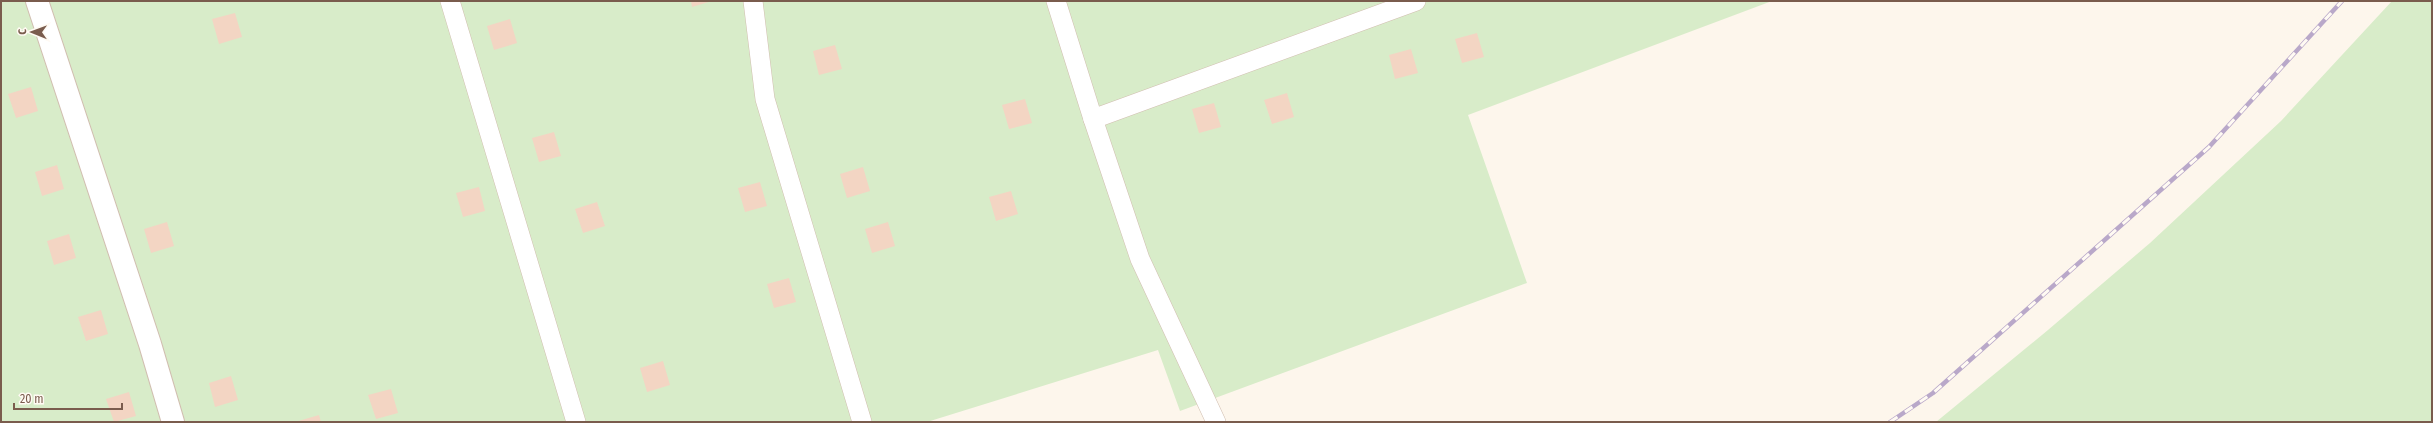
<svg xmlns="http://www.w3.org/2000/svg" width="2433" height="423" viewBox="0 0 2433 423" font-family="'Fira Sans Condensed',sans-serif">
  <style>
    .green { fill: #d8ecc9 }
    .building { fill: #f3d5c3 }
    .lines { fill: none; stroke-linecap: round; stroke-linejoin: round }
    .lane-casing { stroke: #d1beb0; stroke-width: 20 }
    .street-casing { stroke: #d1beb0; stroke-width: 24 }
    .lane { stroke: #fff; stroke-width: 19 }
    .street { stroke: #fff; stroke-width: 22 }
    .rail-casing { stroke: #b9a8c9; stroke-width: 4.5 }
    .rail { stroke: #fffaf3; stroke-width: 3; stroke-dasharray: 9; stroke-linecap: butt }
  </style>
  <rect width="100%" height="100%" fill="#fdf6ec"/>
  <g class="green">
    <polygon points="1,1 1772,1 1468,115 1527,283 1180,411 1158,350 927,422 1,422"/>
    <polygon points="2392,1 2432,1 2432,422 1936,422 2048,330 2150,243 2281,121"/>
  </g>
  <g class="building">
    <polygon points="691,1 712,1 692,7"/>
    <polygon points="235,13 242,37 219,44 212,19"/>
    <polygon points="510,19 517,43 494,50 487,26"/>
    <polygon points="1477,33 1484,57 1462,63 1455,39"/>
    <polygon points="835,45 842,69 819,75 813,51"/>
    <polygon points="1411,49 1418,73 1395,79 1389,55"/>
    <polygon points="31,87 38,111 16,118 8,94"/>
    <polygon points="1287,93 1294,117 1272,124 1264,100"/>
    <polygon points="1025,99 1032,123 1009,129 1002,105"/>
    <polygon points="1214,103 1221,127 1199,133 1192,109"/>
    <polygon points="554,132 561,156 539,162 532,138"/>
    <polygon points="57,165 64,189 42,196 35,172"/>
    <polygon points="863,167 870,191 847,198 840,174"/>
    <polygon points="760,182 767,206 745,212 738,188"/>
    <polygon points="479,187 485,211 463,217 456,193"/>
    <polygon points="1011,191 1018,214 996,221 989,197"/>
    <polygon points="597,202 605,226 583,233 575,209"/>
    <polygon points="167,222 174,246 151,253 144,229"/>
    <polygon points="888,222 895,246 872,253 865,229"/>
    <polygon points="69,234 76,258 54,265 47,241"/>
    <polygon points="789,278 796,302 774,308 767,284"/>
    <polygon points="101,310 108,334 86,341 78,317"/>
    <polygon points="663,361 670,385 647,392 640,368"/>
    <polygon points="231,376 238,400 215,407 209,383"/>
    <polygon points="391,389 398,413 376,419 368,395"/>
    <polygon points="129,392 136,416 114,422 106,399"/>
    <polygon points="319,415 321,422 295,422"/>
  </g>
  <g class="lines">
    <g class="lane-casing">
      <g id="lane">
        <polyline points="450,1 576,422"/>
        <polyline points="753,1 765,99 862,422"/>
        <polyline points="1056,1 1093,119 1140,259 1216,422"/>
        <polyline points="1093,119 1416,1"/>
      </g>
    </g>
    <g class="street-casing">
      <polyline id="street" points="37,1 150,344 173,422"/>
    </g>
    <use href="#lane" class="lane"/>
    <use href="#street" class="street"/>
    <g class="rail-casing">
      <polyline id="rail" points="1890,422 1933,393 2209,147 2342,1"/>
    </g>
    <use href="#rail" class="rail"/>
  </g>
  <rect width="2433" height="423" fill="none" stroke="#7a5c4d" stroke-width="4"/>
  <g transform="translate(32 32) rotate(271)" stroke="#fffaf3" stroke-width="3" paint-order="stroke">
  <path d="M0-3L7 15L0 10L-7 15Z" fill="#7a5c4d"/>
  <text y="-6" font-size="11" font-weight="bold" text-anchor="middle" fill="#7a5c4d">С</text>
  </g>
  <path d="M14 403v6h108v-6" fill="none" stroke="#7a5c4d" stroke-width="2"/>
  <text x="20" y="403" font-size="12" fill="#7a5c4d" stroke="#fffaf3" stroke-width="3" paint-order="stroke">20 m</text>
</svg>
